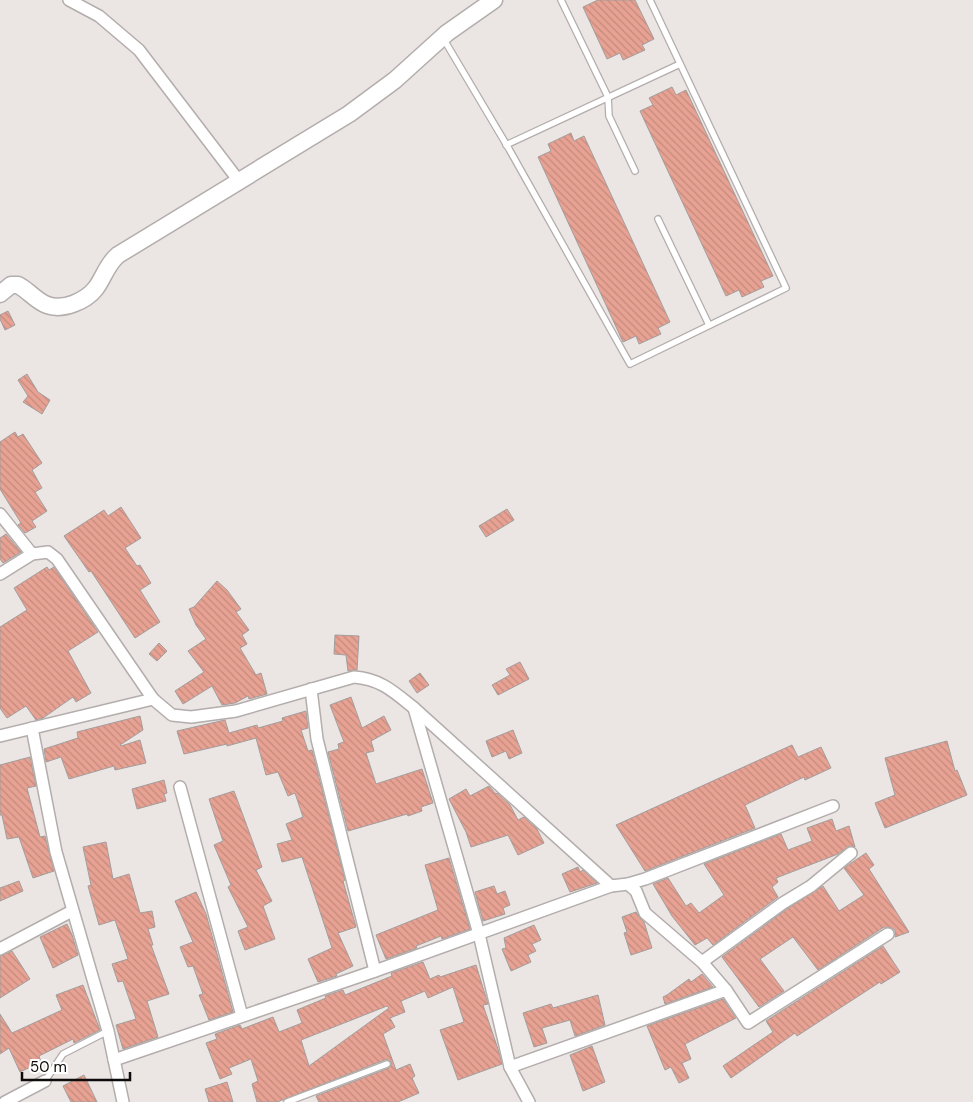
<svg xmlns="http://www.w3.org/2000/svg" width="973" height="1102" viewBox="0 0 973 1102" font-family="'DM Sans',sans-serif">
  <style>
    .building { fill: url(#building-back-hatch); stroke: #a39d9c; fill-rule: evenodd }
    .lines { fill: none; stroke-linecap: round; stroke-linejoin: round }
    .lane-casing { stroke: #b3adac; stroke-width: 8 }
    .street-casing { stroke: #b3adac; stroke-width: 14 }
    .secondary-casing { stroke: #b3adac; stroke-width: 19 }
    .lane { stroke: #fff; stroke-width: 5.5 }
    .street { stroke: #fff; stroke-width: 11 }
    .secondary { stroke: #fff; stroke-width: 16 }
  </style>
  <defs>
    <pattern id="building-back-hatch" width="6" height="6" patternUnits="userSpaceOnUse" patternTransform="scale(1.25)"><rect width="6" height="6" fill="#e7a293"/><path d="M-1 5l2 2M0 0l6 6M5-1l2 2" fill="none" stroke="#c58a7d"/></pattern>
  </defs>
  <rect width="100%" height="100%" fill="#ebe5e4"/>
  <g class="building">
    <polygon points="598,0 635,0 654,39 642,45 645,50 623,60 620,53 607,59 583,7"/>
    <polygon points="672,87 676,95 686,90 773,276 761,281 764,287 742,297 739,290 726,296 640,111 653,105 649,98"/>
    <polygon points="571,133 574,141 584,136 670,322 658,328 661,334 639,344 636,336 623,342 538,157 551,151 548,144"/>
    <polygon points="8,311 15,325 5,330 0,319 0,315"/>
    <polygon points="27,374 38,392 50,400 42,414 23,402 28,396 18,380"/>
    <polygon points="15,432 18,437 23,434 42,463 32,470 42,488 35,492 47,511 32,521 36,527 25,533 18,525 21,523 0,489 0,442"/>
    <polygon points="121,507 141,538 125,548 137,566 140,565 151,583 140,590 160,622 135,638 91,571 89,572 64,536 104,510 108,516"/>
    <polygon points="507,509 514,520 486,537 479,526"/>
    <polygon points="6,534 21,552 3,563 0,559 0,538"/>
    <polygon points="47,567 49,570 54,567 98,632 68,651 91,693 76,702 73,697 43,718 36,720 26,706 7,718 0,708 0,627 27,610 14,588"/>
    <polygon points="217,581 227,590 241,609 236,612 249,630 242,635 247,644 240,648 256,675 261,673 267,694 249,699 248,696 235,703 222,705 212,686 183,704 175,691 204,672 188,651 206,639 196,625 189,609 194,607"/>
    <polygon points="335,635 359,636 357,670 348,671 346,655 334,654"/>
    <polygon points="159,643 167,651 157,661 149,654"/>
    <polygon points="520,662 529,679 498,695 492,685 510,675 506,669"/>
    <polygon points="420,673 429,685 417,693 409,681"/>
    <polygon points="351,697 362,728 384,716 391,730 371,741 374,751 366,753 376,784 422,769 433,803 421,807 422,811 408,816 407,814 348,831 328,752 339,749 338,744 344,742 330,705"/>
    <polygon points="306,711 308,728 301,730 308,751 312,750 345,880 343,881 356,927 338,933 353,966 336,974 337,976 318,982 308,959 332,948 302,857 282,862 277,844 292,840 286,824 303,817 295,793 288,796 278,772 266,775 256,738 227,746 227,744 184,754 177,731 225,720 229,733 257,725 258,728 283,721 282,718"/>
    <polygon points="140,716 143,730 120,745 121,746 140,740 146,763 115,770 114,766 69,779 61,757 46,762 44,749 78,738 77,732"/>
    <polygon points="513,730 522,753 509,759 506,751 492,757 486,741"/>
    <polygon points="947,741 955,771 957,770 967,795 885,828 875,803 895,795 885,758"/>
    <polygon points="792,745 798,757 821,747 831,768 805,780 804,777 745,805 755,828 645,871 616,825"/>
    <polygon points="30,757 36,786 27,788 40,837 45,836 54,871 33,878 19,837 7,839 2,815 0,815 0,765"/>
    <polygon points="164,780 167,793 164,794 166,801 137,809 132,789"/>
    <polygon points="489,786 496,794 497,793 510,805 518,820 524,817 537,829 544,843 518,855 508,835 471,847 466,832 449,799 466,789 470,796"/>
    <polygon points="234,791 262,867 256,870 272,901 263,906 275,939 245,950 238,931 248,927 228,887 231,885 214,845 223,841 209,799"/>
    <polygon points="832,819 836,831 849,826 855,847 849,846 838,854 776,878 778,882 772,887 778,897 713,945 707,938 695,945 672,916 653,884 668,878 686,906 691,903 699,913 724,895 704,864 781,834 788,850 812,841 807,828"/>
    <polygon points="106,842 113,879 129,874 140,913 152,911 155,927 148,929 153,945 151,945 169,994 147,1001 158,1037 123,1049 116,1025 136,1019 123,981 118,982 112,964 128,959 115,920 99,925 88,886 91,885 83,847"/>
    <polygon points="866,853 874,865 869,869 909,932 895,937 895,930 892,928 884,927 818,970 793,937 760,959 784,991 759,1007 722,957 787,909 823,886 839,911 864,895 844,868"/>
    <polygon points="449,858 470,929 442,939 441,936 416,946 417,948 386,959 376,935 438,910 425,865"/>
    <polygon points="578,867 580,872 583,870 597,883 570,892 562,874"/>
    <polygon points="19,881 23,891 0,901 0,888"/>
    <polygon points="494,886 497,894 505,891 510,905 503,908 505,914 483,921 475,892"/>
    <polygon points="196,892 206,914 233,1012 209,1020 199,995 203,994 193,966 188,967 180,947 193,942 175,901"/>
    <polygon points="636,912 640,918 644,922 652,948 631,955 624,933 627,932 622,917"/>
    <polygon points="67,924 72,935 78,955 53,968 40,937"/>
    <polygon points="534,925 541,940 532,944 536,951 528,955 531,962 511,971 502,949 506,948 504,938"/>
    <polygon points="883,946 900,972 881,984 880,982 797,1036 795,1033 731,1078 723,1066 773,1032 766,1021"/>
    <polygon points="12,951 30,979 0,998 0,956"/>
    <path d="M 423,962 L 430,979 L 439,975 L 440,977 L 476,965 L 488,1004 L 483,1005 L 498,1049 L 502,1064 L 458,1080 L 440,1030 L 464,1022 L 453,987 L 428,998 L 425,991 L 401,1001 L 405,1012 L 390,1018 L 395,1027 L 383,1034 L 396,1070 L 410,1064 L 415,1076 L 412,1078 L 419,1093 L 398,1102 L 319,1102 L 316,1096 L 389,1068 L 392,1063 L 387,1059 L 277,1102 L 257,1102 L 252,1084 L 258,1081 L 251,1059 L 229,1068 L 232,1074 L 220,1079 L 206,1043 L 217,1039 L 215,1034 L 240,1025 L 242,1029 L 273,1017 L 279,1032 L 302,1023 L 297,1010 L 326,998 L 325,996 L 343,990 L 345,995 L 392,976 L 391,973 ZM 387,1006 L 389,1008 L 309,1066 L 301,1040 Z"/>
    <polygon points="702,974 713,987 665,1004 663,997 667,995 689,979 691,982"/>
    <polygon points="83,985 100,1030 74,1043 73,1039 39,1056 41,1062 20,1072 9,1048 0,1054 0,1014 12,1033 62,1010 56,995"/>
    <polygon points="598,995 605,1025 575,1036 570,1020 542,1028 547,1043 534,1047 523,1013 551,1004 553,1008"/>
    <polygon points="723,999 736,1018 685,1044 691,1059 682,1063 689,1078 679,1083 671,1067 665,1070 647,1026"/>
    <polygon points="592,1046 605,1082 583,1091 570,1055"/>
    <polygon points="84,1075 97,1102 71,1102 63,1086"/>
    <polygon points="227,1082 233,1102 209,1102 205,1089"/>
  </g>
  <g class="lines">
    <g class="lane-casing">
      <g id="lane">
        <polyline points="561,0 608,97 609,116 635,171"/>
        <polyline points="443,38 509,149 630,364 786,288 650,0"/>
        <polyline points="506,145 680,64"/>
        <polyline points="658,219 709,325"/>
        <polyline points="45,1081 63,1054 108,1031"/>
        <polyline points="287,1102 387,1064"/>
      </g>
    </g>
    <g class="street-casing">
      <g id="street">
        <polyline points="69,0 99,16 139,50 239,181"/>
        <polyline points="0,514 32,554"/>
        <polyline points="0,574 32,554 48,552 57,559 153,699"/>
        <polyline points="311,689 317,739 375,971"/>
        <polyline points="414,708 479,934 510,1067 529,1102"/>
        <polyline points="32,728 56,852 108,1031 123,1102"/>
        <path d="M 0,736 L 153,699 L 172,715 L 191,717 L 236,711 L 354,677 C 381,679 394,692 414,708 L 611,886"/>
        <polyline points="180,787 242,1016"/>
        <polyline points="628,884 636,891 645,913 702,962 726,990 748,1023 888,934"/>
        <polyline points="0,949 72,911"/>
        <polyline points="702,962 783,903 811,886 851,853"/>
        <polyline points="114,1060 375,971 611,886 628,884 645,879 833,806"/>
        <polyline points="510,1067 726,990"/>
        <polyline points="5,1102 45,1081"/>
      </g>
    </g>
    <g class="secondary-casing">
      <path id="secondary" d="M 0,294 L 11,285 L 18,285 C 28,290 36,301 47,305 C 63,311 86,301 96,288 C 104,277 107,264 118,255 L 349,114 L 395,80 L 447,33 L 494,0"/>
    </g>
    <use href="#lane" class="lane"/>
    <use href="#street" class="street"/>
    <use href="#secondary" class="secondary"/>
  </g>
  <path d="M22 1072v8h108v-8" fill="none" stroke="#0d0c0b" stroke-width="2.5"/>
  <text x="30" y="1072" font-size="15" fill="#0d0c0b" stroke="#ffffff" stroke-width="4" paint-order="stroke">50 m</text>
</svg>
